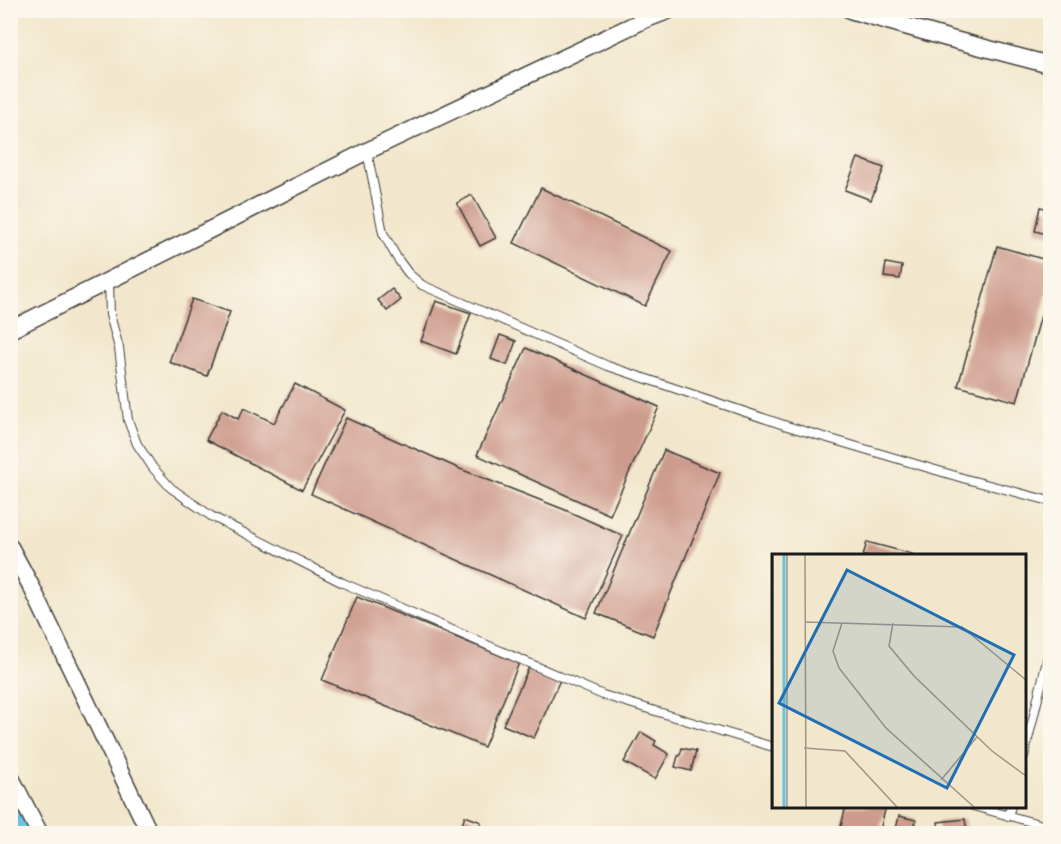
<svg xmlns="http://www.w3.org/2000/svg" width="1061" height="844" viewBox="0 0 1061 844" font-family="'Comic Neue',sans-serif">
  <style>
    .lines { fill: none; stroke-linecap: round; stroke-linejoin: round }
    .canal { stroke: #63c3e2; stroke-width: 20 }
    .building { fill: #ce9c8e }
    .lane-casing { stroke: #3c3a36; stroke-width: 10 }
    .street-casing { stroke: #3c3a36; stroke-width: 19 }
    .lane { stroke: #fff; stroke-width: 8 }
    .street { stroke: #fff; stroke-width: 16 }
    .inset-river { fill: none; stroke: #63c3e2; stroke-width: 3 }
    .inset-road { fill: none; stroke: #9c9686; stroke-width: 1.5 }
    .view { fill: #1f6fb2; fill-opacity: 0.15; stroke: #1f6fb2; stroke-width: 3 }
    .inset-edge { fill: none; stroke: #1c1c1c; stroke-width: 3 }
  </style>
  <rect width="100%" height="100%" fill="#fbf7ec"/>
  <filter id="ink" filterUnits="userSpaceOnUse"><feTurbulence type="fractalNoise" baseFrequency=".0167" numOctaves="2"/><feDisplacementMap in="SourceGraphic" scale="12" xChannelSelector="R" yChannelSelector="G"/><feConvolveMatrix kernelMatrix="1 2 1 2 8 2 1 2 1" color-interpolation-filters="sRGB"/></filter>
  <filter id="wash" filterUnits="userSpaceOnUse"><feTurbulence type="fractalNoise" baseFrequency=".008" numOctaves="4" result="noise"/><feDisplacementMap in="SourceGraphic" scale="24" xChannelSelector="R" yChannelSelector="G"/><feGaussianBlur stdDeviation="1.35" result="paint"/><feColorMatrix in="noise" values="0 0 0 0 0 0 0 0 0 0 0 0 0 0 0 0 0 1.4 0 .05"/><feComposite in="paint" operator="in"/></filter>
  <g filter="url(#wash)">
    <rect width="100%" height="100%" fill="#f2e7cc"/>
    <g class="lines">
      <polyline class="canal" points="10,802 27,834"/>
    </g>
    <g id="blocks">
      <g class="building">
        <polygon points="858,158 884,168 871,200 845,190"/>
        <polygon points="541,188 672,251 645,306 514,243"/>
        <polygon points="472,195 496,238 480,246 457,203"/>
        <polygon points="1040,207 1050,209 1050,235 1035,231"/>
        <polygon points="997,246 1050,261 1050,283 1017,402 958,386"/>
        <polygon points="886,263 902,266 900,279 884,277"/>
        <polygon points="392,289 401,300 387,311 378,300"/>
        <polygon points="192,299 230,312 207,376 169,362"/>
        <polygon points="436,301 471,313 456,354 421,341"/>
        <polygon points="500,335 516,341 507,365 491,359"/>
        <polygon points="526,348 659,407 610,515 477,455"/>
        <polygon points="295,384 345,410 302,490 206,440 222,410 238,419 244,408 274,423"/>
        <polygon points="346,418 460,469 563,509 623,536 586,618 311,494"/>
        <polygon points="664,450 720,473 653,636 596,613"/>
        <polygon points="867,542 912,554 911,556 863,556"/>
        <polygon points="357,597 519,663 484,747 322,680"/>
        <polygon points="529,667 560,680 534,738 503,725"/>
        <polygon points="641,732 656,741 654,745 669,754 655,779 624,762"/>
        <polygon points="682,748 696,751 691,771 675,767 678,756 680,756"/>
        <polygon points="846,806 886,806 879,834 839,834"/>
        <polygon points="465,816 481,822 477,834 459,834"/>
        <polygon points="899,816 916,820 912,834 895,834"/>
        <polygon points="965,819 967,833 939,834 938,822"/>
      </g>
    </g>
  </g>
  <g filter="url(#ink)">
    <use href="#blocks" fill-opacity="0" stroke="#3c3a36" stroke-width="1.5"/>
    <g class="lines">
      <g class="lane-casing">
        <g id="lane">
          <polyline points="367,151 383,233 397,258 408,273 422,285 608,366 787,426 966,479 1050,501"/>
          <polyline points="109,282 110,315 119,348 128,420 137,444 153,468 171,488 211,516 343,583 603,695 773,747"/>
          <polyline points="1024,756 1050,648"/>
          <polyline points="973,806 1050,827"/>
          <polyline points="1008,816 1011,806"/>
        </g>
      </g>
      <g class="street-casing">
        <g id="street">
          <polyline points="850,10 947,38 1050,65"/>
          <polyline points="10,330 367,151 644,20 670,10"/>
          <polyline points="10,547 32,588 150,834"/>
          <polyline points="10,776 40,834"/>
        </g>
      </g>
      <use href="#lane" class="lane"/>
      <use href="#street" class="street"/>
    </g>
  </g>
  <g transform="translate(772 554)">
    <rect width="254" height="254" fill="#f2e7cc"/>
    <path class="inset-river" d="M 12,1 L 12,253"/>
    <path class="inset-road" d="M 33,1 L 34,253M 34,68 L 190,73 L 254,126M 70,69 L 61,97 L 67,114 L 114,174 L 202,253M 121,69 L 117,92 L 142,122 L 220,197 L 254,222M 32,194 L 73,197 L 125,253M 169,226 L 205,183M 1,253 L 1,1M 15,253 L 15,1"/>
    <path class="view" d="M 75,16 L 242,101 L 175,234 L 7,149 Z"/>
    <rect width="254" height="254" class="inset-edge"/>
  </g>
  <rect width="1061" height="844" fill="none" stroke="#fbf7ec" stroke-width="36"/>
</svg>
